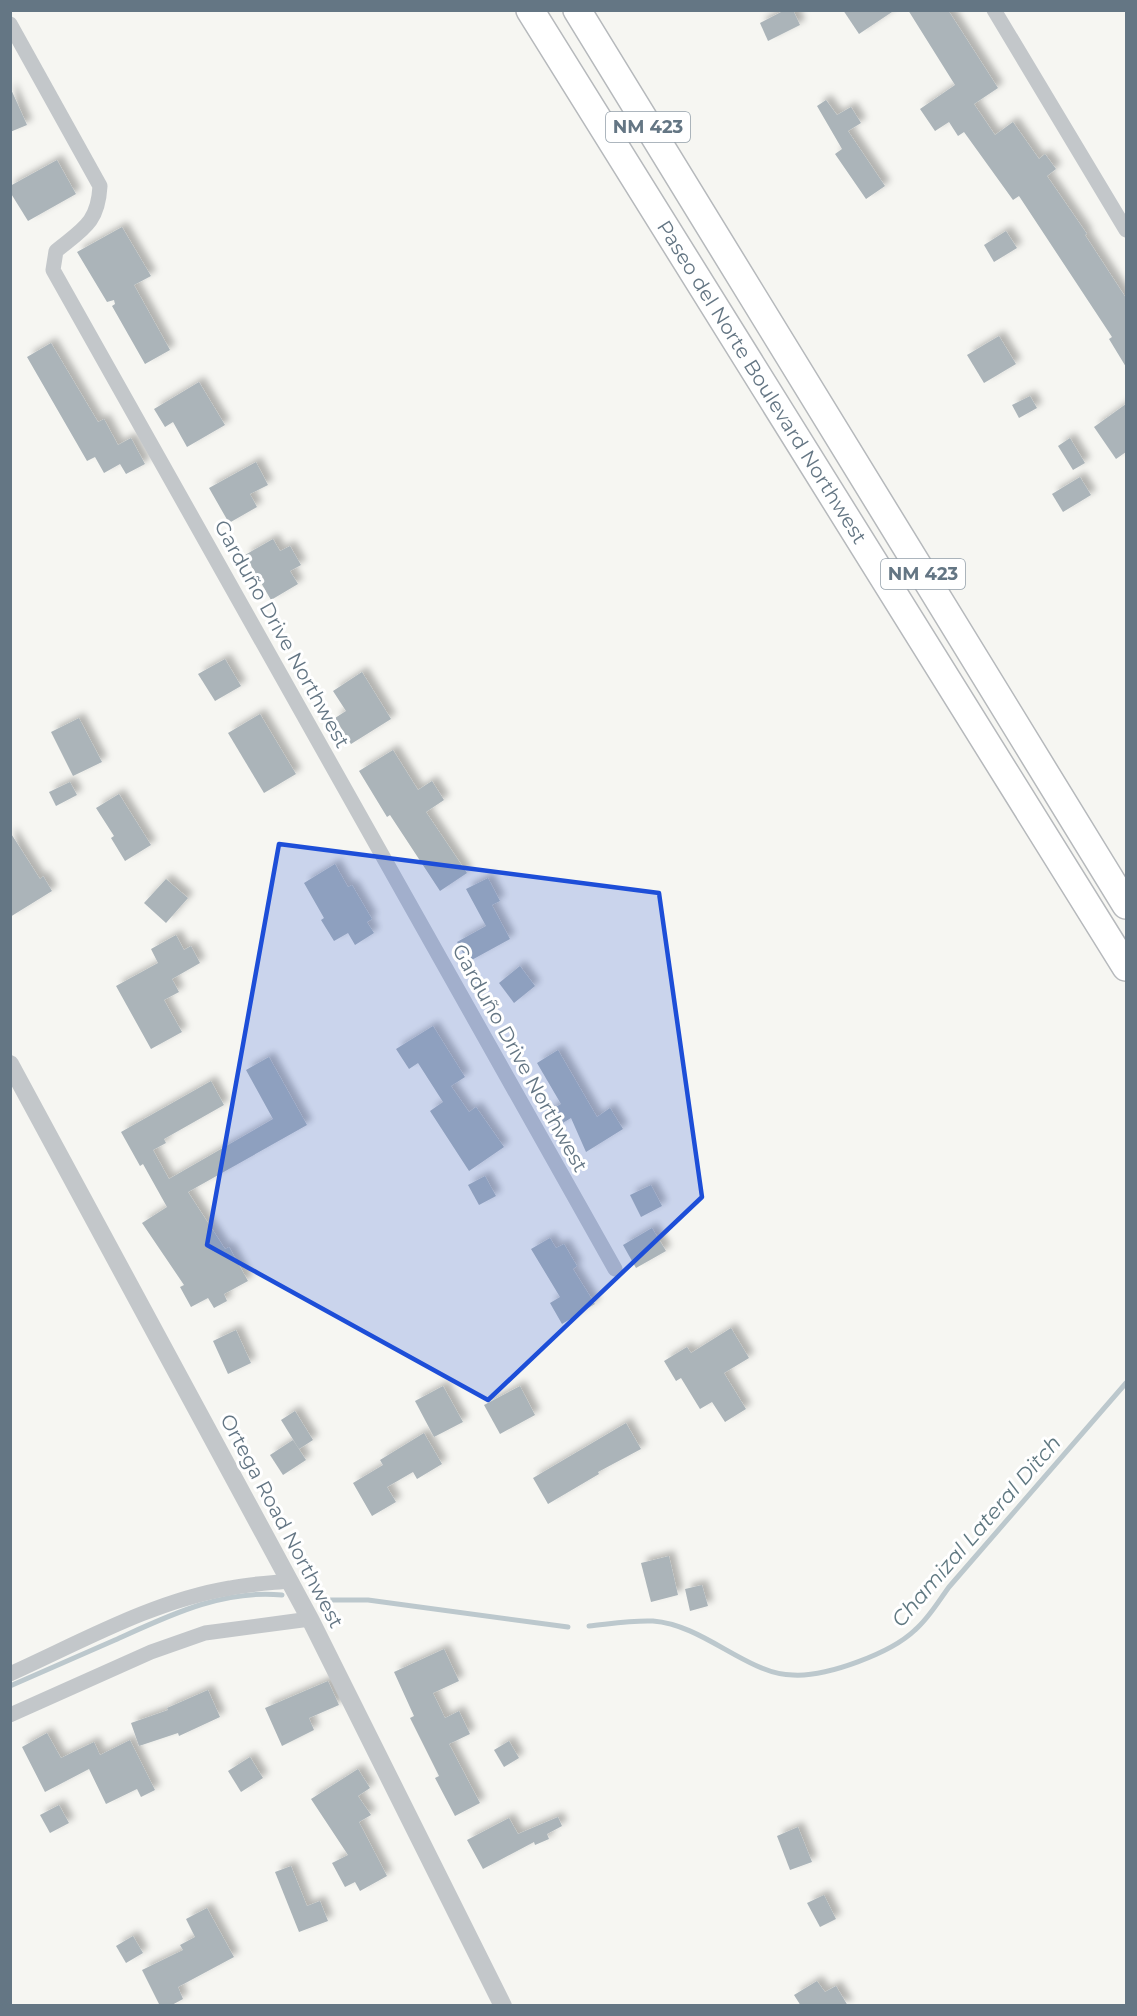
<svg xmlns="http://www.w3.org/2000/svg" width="1137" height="2016" viewBox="0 0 1137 2016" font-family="Montserrat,sans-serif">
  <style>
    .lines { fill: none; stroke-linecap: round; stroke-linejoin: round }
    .stream { stroke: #bcc8cd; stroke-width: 5 }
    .building { fill: #abb4b9; filter: url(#shadow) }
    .motorway-casing { stroke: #b6b9bc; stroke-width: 30 }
    .minor { stroke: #c3c7ca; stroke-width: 15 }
    .tertiary { stroke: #c3c7ca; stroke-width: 18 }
    .motorway { stroke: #fff; stroke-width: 27 }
    .marked { fill: #1d4ed8; fill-opacity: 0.2; stroke: #1d4ed8; stroke-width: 4.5; stroke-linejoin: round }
    .labels { text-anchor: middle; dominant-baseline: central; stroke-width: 6; stroke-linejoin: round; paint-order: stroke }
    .shield { fill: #fff; stroke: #929fa9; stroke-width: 1.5 }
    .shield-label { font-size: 18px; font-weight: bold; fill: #647684 }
    .street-label { font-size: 20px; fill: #647684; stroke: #fff }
    .water-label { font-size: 21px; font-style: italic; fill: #5f7881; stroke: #fff }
  </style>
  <defs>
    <filter id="shadow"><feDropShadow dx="5.5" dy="-5.5" stdDeviation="3" flood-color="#0004"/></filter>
  </defs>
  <rect width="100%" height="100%" fill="#f6f6f2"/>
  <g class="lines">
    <g class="stream">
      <polyline points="326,1600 368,1600 568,1627"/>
      <path d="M 589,1626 C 609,1624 632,1620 653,1621 C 691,1624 723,1651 757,1666 C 768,1671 781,1675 793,1675 C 827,1677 891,1653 915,1630 C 929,1618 938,1602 949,1587 L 1126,1383"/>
      <path d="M 10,1686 C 45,1671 80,1655 115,1640 C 168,1616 222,1589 282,1595"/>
    </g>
  </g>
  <g class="building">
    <polygon points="785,10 793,10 800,25 768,41 760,23"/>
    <polygon points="843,10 895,10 859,34"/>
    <polygon points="908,10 948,10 998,88 974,104 995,135 1013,122 1039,159 1045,154 1056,169 1047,176 1087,234 1085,235 1126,298 1126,367 1109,339 1112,337 1019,196 1013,200 964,132 958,136 949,122 935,131 920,109 955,85"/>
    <polygon points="10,87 27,125 10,132"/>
    <polygon points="826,100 837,115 851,107 861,123 848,131 885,186 866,199 835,154 842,149 817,106"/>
    <polygon points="57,160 76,194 28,221 10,192 10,186"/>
    <polygon points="122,227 151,276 134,285 170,350 145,364 112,306 115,304 114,300 107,302 77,252"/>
    <polygon points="1006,231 1017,248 994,262 984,245"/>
    <polygon points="999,336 1016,364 984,383 967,355"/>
    <polygon points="51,343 98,422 104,419 118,445 131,438 145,464 126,474 120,464 104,473 95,457 87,461 27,357"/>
    <polygon points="199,382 225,425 187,447 173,422 165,427 154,409"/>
    <polygon points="1030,396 1037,408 1019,418 1012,405"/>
    <polygon points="1126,404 1126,452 1116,459 1094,427"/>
    <polygon points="1070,438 1085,463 1073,470 1058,446"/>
    <polygon points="256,462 268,485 250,494 257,507 229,523 209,488"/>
    <polygon points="1080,477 1091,495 1063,512 1052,494"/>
    <polygon points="273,539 280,551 290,546 301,565 290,571 298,584 271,600 245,555"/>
    <polygon points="225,659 241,686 215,701 198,674"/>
    <polygon points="362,672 391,719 351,744 335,718 346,711 333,691"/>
    <polygon points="260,714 296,774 264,793 228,733"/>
    <polygon points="79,718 102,762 73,776 51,732"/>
    <polygon points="393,750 418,790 432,781 444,800 426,812 467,873 440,891 390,815 387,817 359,771"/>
    <polygon points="70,782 77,795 56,806 49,792"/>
    <polygon points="119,794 151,845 125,861 111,838 114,836 96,808"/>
    <polygon points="10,832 40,879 43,876 52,891 10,917"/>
    <polygon points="335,864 348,887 352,885 372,919 367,922 374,933 355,945 348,933 334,941 321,920 324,918 304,883"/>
    <polygon points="488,878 500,901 492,905 510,939 468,962 457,942 486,926 466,889"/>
    <polygon points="166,879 188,898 166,923 144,903"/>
    <polygon points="176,935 184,950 191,946 200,963 172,979 179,992 164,1000 182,1032 151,1049 116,986 158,963 151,949"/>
    <polygon points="520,966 535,986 514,1003 499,983"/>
    <polygon points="433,1026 465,1077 451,1086 469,1112 476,1107 504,1147 469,1171 430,1111 443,1102 418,1063 409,1069 396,1049"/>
    <polygon points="558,1050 597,1117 610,1108 623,1129 586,1152 571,1118 556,1127 547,1112 561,1104 537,1063"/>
    <polygon points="269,1057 307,1125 188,1192 225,1249 229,1247 248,1281 224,1294 227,1301 214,1308 208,1298 191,1307 180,1287 184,1285 142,1223 167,1207 143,1164 140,1166 121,1132 211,1081 224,1105 164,1139 166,1143 153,1150 169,1179 273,1119 246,1070"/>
    <polygon points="485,1176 496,1196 479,1205 468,1185"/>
    <polygon points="651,1185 662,1206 641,1217 630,1195"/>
    <polygon points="652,1228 666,1251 636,1268 623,1245"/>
    <polygon points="550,1238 556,1248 564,1244 577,1266 573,1269 595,1304 562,1324 550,1303 560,1297 531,1249"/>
    <polygon points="731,1328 749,1358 724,1373 746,1409 725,1422 712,1402 700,1409 681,1378 676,1381 664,1361 687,1347 691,1353"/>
    <polygon points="236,1330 251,1363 228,1374 213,1341"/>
    <polygon points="443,1386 463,1422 434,1437 415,1401"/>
    <polygon points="520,1386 535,1415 500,1434 484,1405"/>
    <polygon points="295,1411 313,1440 299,1449 281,1420"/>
    <polygon points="626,1423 641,1449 598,1472 599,1474 548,1504 533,1478"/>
    <polygon points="424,1433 442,1464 417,1479 413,1472 387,1487 396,1502 372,1516 353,1483 383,1465 380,1460"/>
    <polygon points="293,1440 306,1460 283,1475 270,1455"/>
    <polygon points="669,1556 678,1595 651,1602 641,1563"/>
    <polygon points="702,1585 708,1606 690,1611 685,1589"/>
    <polygon points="444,1649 459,1681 433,1693 445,1718 459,1711 470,1734 449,1744 480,1803 455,1816 435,1778 439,1776 410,1718 414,1716 394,1672"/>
    <polygon points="328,1681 339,1705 309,1718 314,1730 282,1746 265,1708"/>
    <polygon points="208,1690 220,1717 179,1736 178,1733 139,1746 131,1723 168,1710 167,1708"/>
    <polygon points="47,1733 61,1758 94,1742 100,1755 130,1740 155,1790 141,1797 137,1789 106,1804 89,1769 45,1792 22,1747"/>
    <polygon points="509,1741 519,1758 504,1767 494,1750"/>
    <polygon points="250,1757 263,1778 241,1792 228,1771"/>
    <polygon points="358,1769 370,1788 358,1796 371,1815 359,1822 387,1876 360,1891 355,1882 345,1887 332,1863 348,1855 311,1799"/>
    <polygon points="59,1805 69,1823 50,1833 40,1815"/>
    <polygon points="558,1817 562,1826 547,1834 549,1839 535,1845 534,1842 483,1869 467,1840 509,1818 518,1834"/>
    <polygon points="798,1827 812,1862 790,1870 777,1836"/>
    <polygon points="291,1866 307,1906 320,1901 328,1921 299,1932 275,1872"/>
    <polygon points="824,1895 836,1919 820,1927 807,1903"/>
    <polygon points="207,1908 234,1957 178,1987 183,1999 170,2006 160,2006 142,1970 183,1950 180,1945 195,1937 186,1919"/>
    <polygon points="133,1936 143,1953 126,1963 116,1946"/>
    <polygon points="817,1981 825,1992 836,1986 848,2006 801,2006 794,1995"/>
  </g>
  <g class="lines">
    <g class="motorway-casing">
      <g id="motorway">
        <polyline points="530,10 1126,967"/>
        <polyline points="577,10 1126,905"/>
      </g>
    </g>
    <g class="minor">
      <polyline points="994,10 1126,230"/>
      <path d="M 10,24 L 100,186 C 98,223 83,229 56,251 L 53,270 L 615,1269"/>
      <path d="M 10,1674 C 81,1642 153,1601 230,1588 C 249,1584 270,1583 290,1581"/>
      <polyline points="10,1715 151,1652 205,1633 310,1619"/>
    </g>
    <polyline class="tertiary" points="10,1064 310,1619 503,2006"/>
    <use href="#motorway" class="motorway"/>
  </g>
  <path class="marked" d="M 279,844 L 659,893 L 702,1197 L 488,1400 L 207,1245 Z"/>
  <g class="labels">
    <g class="shield">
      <rect x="606" y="112" width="84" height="30" rx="4.5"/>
      <rect x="881" y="559" width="84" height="30" rx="4.5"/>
    </g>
    <g class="shield-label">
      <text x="648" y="127">NM 423</text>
      <text x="923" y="574">NM 423</text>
    </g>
    <g class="street-label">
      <text transform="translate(762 382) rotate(58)">Paseo del Norte Boulevard Northwest</text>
      <text transform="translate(282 634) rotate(61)">Garduño Drive Northwest</text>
      <text transform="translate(520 1058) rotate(61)">Garduño Drive Northwest</text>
      <text transform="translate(282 1521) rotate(62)">Ortega Road Northwest</text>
    </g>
    <g class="water-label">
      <text transform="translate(976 1531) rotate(-49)">Chamizal Lateral Ditch</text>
    </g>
  </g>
  <rect width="1137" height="2016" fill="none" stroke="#647684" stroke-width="24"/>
</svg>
